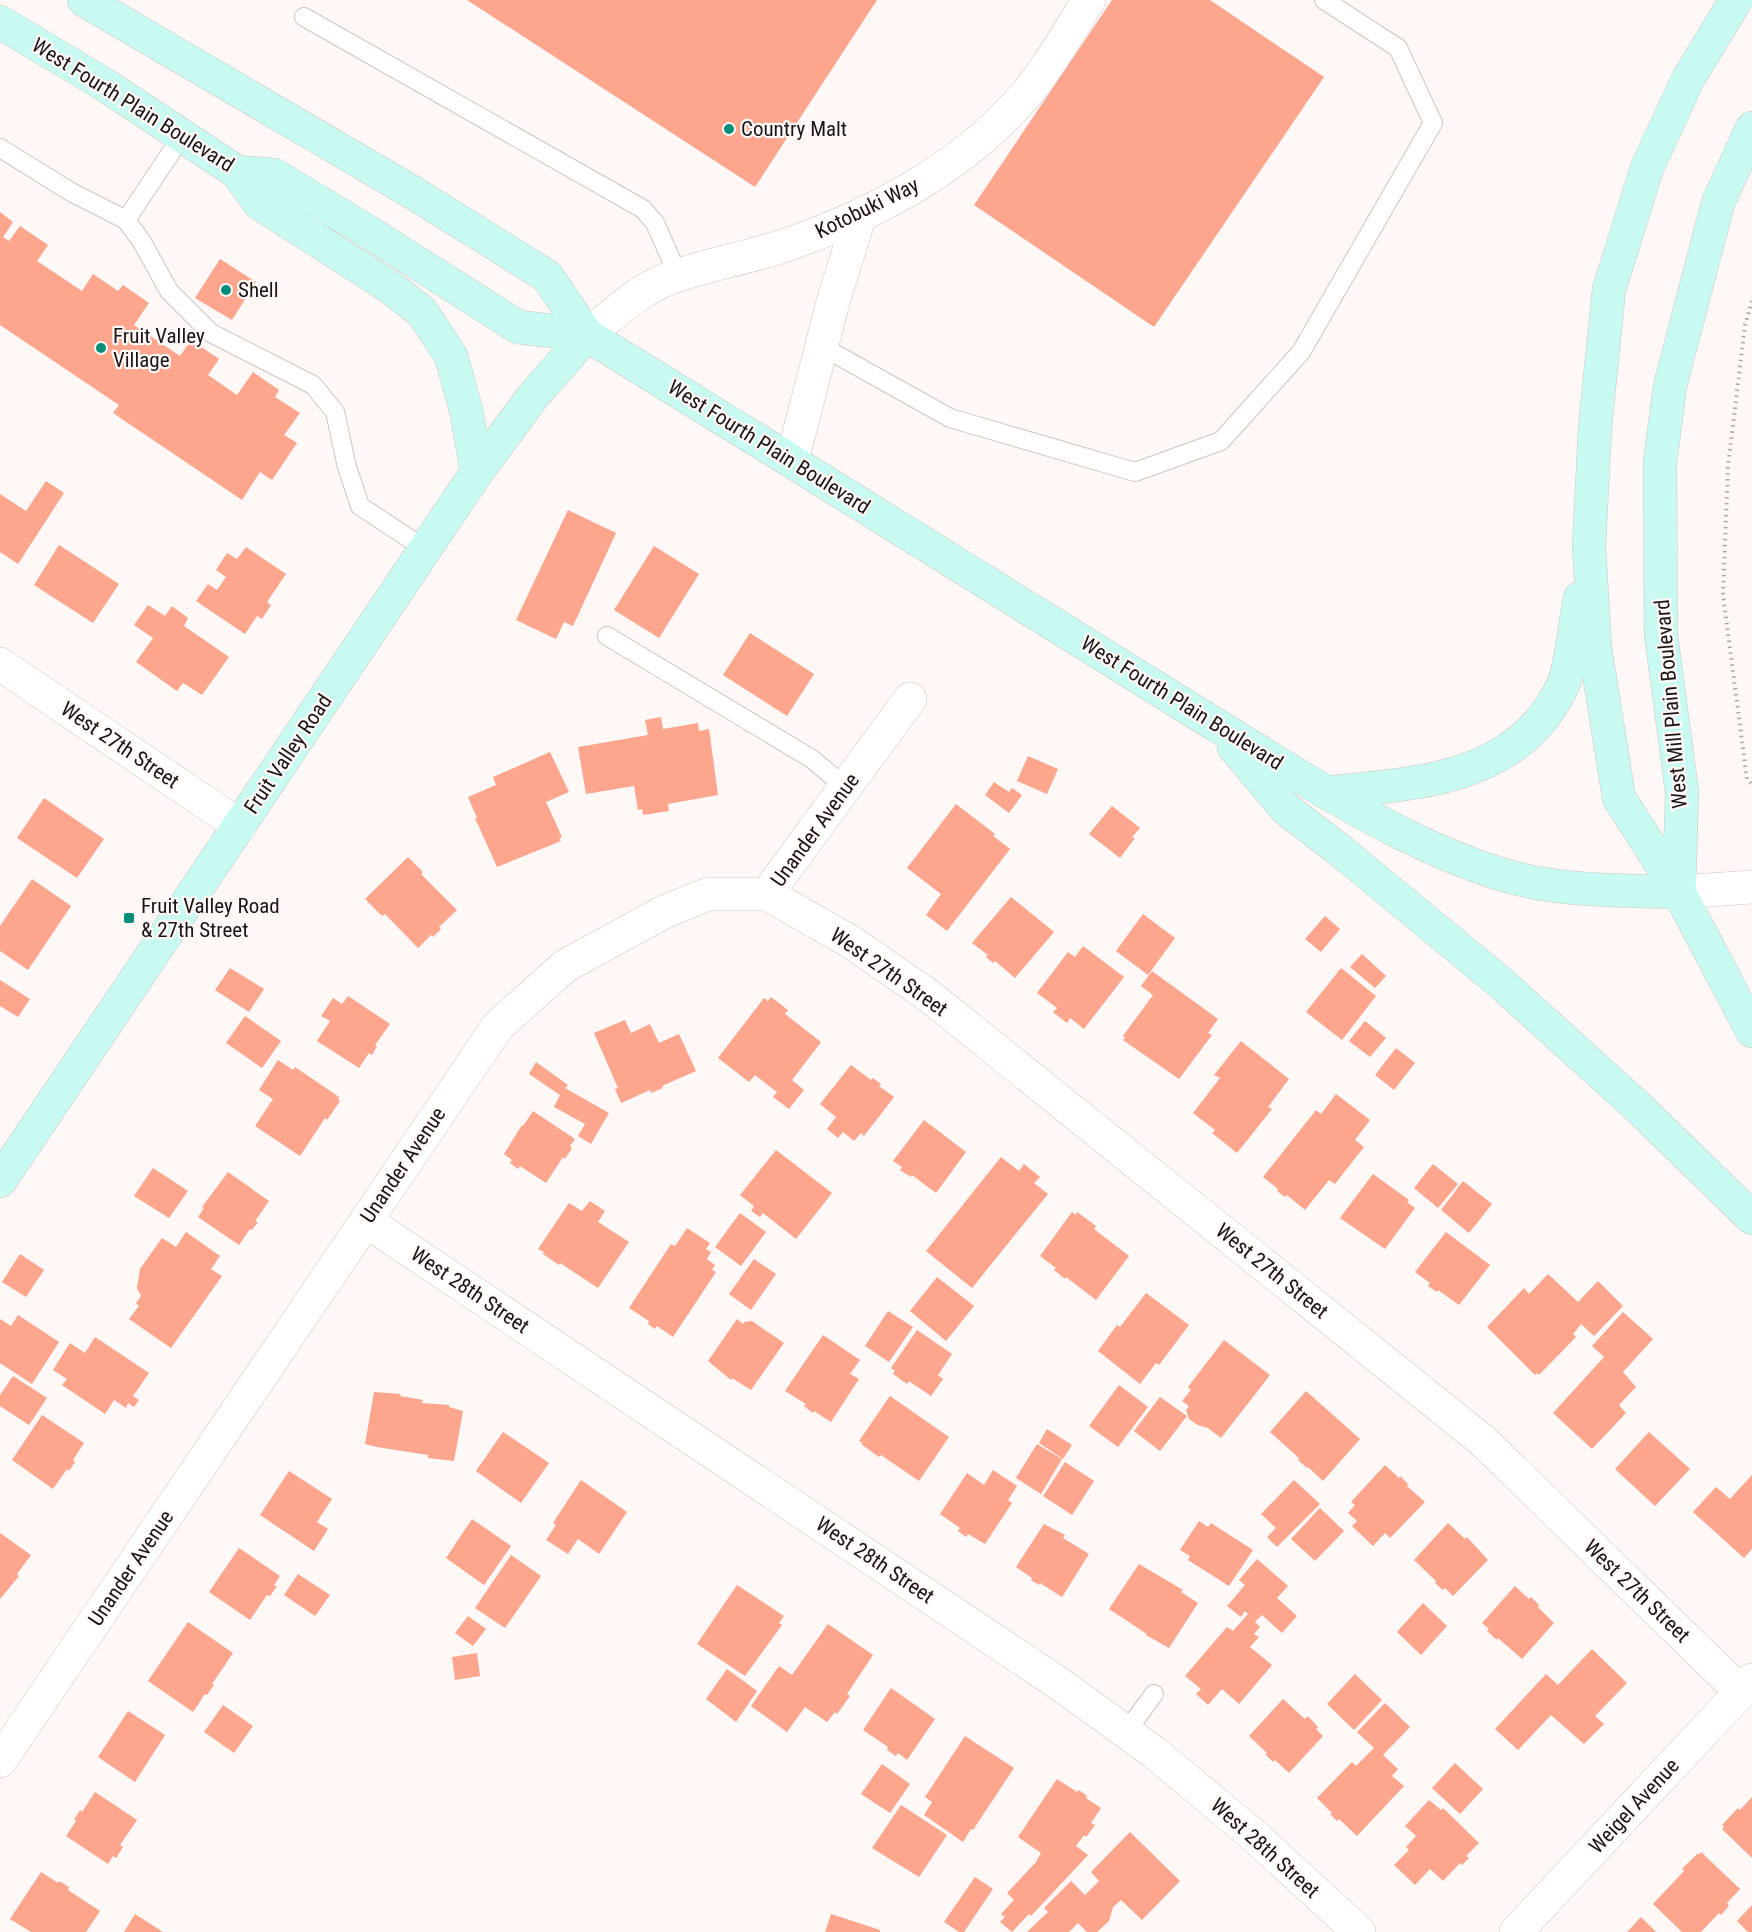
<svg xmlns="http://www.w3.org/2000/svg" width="1752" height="1932" viewBox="0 0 1752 1932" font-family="'Roboto Condensed',sans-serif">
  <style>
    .building { fill: #fda58d }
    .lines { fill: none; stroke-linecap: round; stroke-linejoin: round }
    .service-casing { stroke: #cdc5c3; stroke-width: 20 }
    .minor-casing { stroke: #cdc5c3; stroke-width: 34 }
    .secondary-casing { stroke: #cdc5c3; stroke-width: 34 }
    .path { stroke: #aca6a4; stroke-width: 4; stroke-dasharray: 1.5 4.5; stroke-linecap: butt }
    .service { stroke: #fff; stroke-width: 18 }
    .minor { stroke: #fff; stroke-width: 33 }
    .secondary { stroke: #c8faf1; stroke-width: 33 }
    .poi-dot { fill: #008e78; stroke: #fff8f6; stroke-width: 2 }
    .labels { text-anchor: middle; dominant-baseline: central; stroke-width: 4.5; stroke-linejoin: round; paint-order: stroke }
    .street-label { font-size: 21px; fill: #181514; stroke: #fff8f6 }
    .poi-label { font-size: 21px; fill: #181514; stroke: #fff8f6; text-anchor: start }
  </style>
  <rect width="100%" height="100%" fill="#fff8f6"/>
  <g class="building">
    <polygon points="467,0 877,0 755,187"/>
    <polygon points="1112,0 1210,0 1324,77 1154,327 974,205"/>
    <polygon points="0,212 13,222 3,237 9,241 20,226 48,245 37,261 82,291 93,274 118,291 123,285 149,303 134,325 180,356 191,340 219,359 208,375 237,395 253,372 279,390 275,397 300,413 284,435 297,443 272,480 260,472 242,500 113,413 119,405 0,325"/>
    <polygon points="220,259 256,282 232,320 195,298"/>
    <polygon points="46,481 64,493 18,564 0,552 0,494 26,511"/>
    <polygon points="568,510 616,533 573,626 564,622 556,639 516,620"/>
    <polygon points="59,545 119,584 93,623 34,585"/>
    <polygon points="654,546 699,574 659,638 614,610"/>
    <polygon points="246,547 286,574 267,602 271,605 262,619 257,616 245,634 196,601 208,584 217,590 226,577 216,570 227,553 237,559"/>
    <polygon points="148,605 165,616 172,606 188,618 184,626 229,657 202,695 183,683 177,691 136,662 153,638 134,625"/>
    <polygon points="750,633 814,674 787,716 723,675"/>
    <polygon points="661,717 663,729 698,723 699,731 709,729 718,795 668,804 669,811 643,815 642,809 638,810 634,786 586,794 578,747 648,735 645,720"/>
    <polygon points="550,752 569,792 546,802 562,837 559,838 561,841 497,867 475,818 477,818 468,797 496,785 493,777"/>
    <polygon points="1028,756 1058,769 1047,794 1017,781"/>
    <polygon points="994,782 1009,792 1012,788 1022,795 1009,813 985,795"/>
    <polygon points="44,798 104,839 77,878 17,838"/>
    <polygon points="956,804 995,834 993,836 1010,849 947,931 926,915 941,894 907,868"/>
    <polygon points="1112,806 1140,828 1132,837 1135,838 1120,858 1089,834"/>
    <polygon points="408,857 423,872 421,874 457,910 439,927 441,929 433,937 431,935 418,948 385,914 382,916 365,899"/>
    <polygon points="32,879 71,906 28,970 0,951 0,926"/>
    <polygon points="1011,897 1054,932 1015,978 995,961 993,963 986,957 988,955 972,943"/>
    <polygon points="1143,914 1175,938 1148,975 1116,951"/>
    <polygon points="1325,916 1340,929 1321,952 1305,939"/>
    <polygon points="1083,946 1124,977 1084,1029 1070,1018 1067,1023 1053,1012 1057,1008 1037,993 1068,952 1075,957"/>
    <polygon points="1362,954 1386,976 1375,988 1350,967"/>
    <polygon points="230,968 264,989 249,1012 215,990"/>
    <polygon points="1341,968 1376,996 1342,1040 1306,1012"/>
    <polygon points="1152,971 1218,1019 1208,1033 1212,1035 1179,1079 1123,1040 1125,1038 1123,1036 1153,995 1141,986"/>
    <polygon points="0,980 30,999 18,1017 0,1006"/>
    <polygon points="348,996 390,1024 375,1045 377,1046 372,1055 369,1053 359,1068 317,1041 330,1021 321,1016 333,998 342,1004"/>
    <polygon points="771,997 788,1010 785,1014 821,1042 792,1080 804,1090 789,1109 773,1097 777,1092 755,1075 749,1082 718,1058 764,998 768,1001"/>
    <polygon points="245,1016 281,1041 262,1068 226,1043"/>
    <polygon points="625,1020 631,1033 650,1024 659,1043 679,1034 696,1071 662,1086 663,1088 651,1093 650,1090 621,1103 615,1089 618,1088 594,1033"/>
    <polygon points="1365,1021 1386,1038 1370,1057 1349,1041"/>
    <polygon points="1241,1041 1289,1079 1268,1107 1272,1109 1237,1153 1212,1133 1215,1130 1193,1113 1220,1078 1214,1075"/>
    <polygon points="1396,1048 1415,1063 1394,1090 1375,1075"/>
    <polygon points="278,1060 293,1070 295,1067 339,1097 338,1099 340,1101 327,1120 325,1118 300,1156 255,1126 273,1099 259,1090"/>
    <polygon points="536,1062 568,1085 565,1088 609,1113 591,1144 578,1136 585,1124 554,1107 560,1095 529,1074"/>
    <polygon points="851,1065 871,1080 873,1078 881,1084 879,1086 894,1097 864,1136 861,1133 854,1141 843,1132 838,1138 827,1129 836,1117 820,1104"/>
    <polygon points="1336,1094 1370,1120 1355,1140 1364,1147 1335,1184 1329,1180 1305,1210 1287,1195 1285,1197 1277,1191 1278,1189 1263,1177 1316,1110 1321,1114"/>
    <polygon points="533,1111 575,1139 570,1146 572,1148 565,1159 563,1157 546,1183 520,1166 518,1169 510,1163 512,1160 504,1154 522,1125 523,1126"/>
    <polygon points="924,1120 966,1152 936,1193 912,1175 911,1177 900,1170 902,1167 893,1161"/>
    <polygon points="776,1150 832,1193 796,1239 763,1213 760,1217 751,1211 754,1206 740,1195"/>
    <polygon points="1001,1157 1019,1171 1024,1164 1040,1177 1034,1183 1048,1194 972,1288 926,1251"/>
    <polygon points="1433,1164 1458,1184 1438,1208 1414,1188"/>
    <polygon points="153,1168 188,1191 169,1218 134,1196"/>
    <polygon points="228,1172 269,1201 255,1221 258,1222 252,1230 250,1229 239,1245 198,1217 204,1208 202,1207"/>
    <polygon points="1373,1174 1409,1200 1407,1202 1415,1208 1385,1249 1340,1218"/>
    <polygon points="1463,1181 1492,1204 1469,1233 1441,1210"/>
    <polygon points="590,1201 605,1211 598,1222 629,1242 598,1288 560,1263 559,1265 543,1254 544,1252 538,1249 569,1203 582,1211"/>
    <polygon points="1072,1212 1076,1215 1077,1212 1096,1226 1094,1229 1129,1256 1096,1300 1066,1277 1065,1279 1054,1270 1056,1268 1040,1256"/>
    <polygon points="740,1213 766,1232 741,1266 715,1247"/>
    <polygon points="687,1228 710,1243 706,1249 711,1252 707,1259 715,1265 712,1270 716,1272 673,1337 657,1326 655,1329 648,1324 649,1321 629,1308 671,1244 675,1246"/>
    <polygon points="186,1232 220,1256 211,1269 222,1276 171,1348 129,1319 139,1306 136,1303 141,1296 137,1288 140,1269 162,1238 176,1247"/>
    <polygon points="1446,1232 1490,1265 1459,1305 1438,1290 1437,1292 1428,1286 1430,1283 1415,1272"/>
    <polygon points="20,1254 44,1270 26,1297 2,1282"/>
    <polygon points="754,1259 776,1274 751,1310 729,1294"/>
    <polygon points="1548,1274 1578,1302 1598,1281 1623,1306 1594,1336 1581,1324 1573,1334 1576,1337 1539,1375 1537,1373 1535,1375 1487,1327 1524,1288 1529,1294"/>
    <polygon points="937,1277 974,1306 946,1341 910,1311"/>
    <polygon points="1146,1293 1189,1325 1159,1365 1156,1363 1140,1384 1098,1351 1117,1325 1120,1327"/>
    <polygon points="888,1311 913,1327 889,1362 865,1346"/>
    <polygon points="1623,1312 1653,1339 1623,1372 1636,1387 1619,1405 1626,1413 1592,1449 1553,1413 1604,1357 1592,1346"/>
    <polygon points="18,1315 59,1342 32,1384 0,1363 0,1319 11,1326"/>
    <polygon points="737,1319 743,1324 744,1322 752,1321 784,1343 751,1390 732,1378 731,1380 708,1361"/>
    <polygon points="917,1330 952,1354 938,1375 943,1379 931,1396 909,1381 907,1384 893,1374 895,1371 891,1368"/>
    <polygon points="823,1335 860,1360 850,1374 859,1379 831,1422 814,1411 813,1413 804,1406 806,1404 785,1391"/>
    <polygon points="95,1337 149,1373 133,1396 139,1400 134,1407 128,1403 126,1408 114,1400 105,1414 62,1385 67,1379 53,1370 70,1343 85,1353"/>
    <polygon points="1224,1340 1270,1375 1221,1438 1208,1428 1198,1425 1189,1419 1186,1410 1189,1406 1182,1401 1191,1390 1188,1387"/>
    <polygon points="13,1376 47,1398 29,1425 0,1406 0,1395"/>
    <polygon points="1119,1385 1148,1407 1118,1447 1089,1426"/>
    <polygon points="1306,1391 1360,1439 1323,1481 1308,1467 1307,1468 1298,1460 1299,1458 1270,1432"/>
    <polygon points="374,1392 401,1394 400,1396 423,1400 422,1403 449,1405 449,1407 463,1411 454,1461 428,1458 428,1455 377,1447 365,1444"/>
    <polygon points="890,1396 949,1437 919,1481 881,1455 879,1457 861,1444 863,1443 859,1441"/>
    <polygon points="1160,1397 1187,1416 1160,1451 1134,1431"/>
    <polygon points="42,1415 84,1443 73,1460 75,1462 69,1471 67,1469 53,1489 12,1460"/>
    <polygon points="1047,1429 1072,1445 1063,1459 1039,1443"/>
    <polygon points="503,1432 549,1463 521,1503 476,1471"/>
    <polygon points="1649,1432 1690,1469 1655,1506 1615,1469"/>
    <polygon points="1037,1444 1062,1459 1041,1494 1016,1478"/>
    <polygon points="1065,1462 1094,1481 1072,1515 1043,1496"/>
    <polygon points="1385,1465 1399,1478 1400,1476 1408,1484 1407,1486 1425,1502 1390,1538 1385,1533 1373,1546 1352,1526 1357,1521 1348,1513 1355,1505 1351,1502"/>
    <polygon points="993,1470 1017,1486 1008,1500 1012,1503 985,1544 968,1534 966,1537 958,1531 960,1528 940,1514 967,1473 984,1485"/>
    <polygon points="289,1471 332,1499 317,1522 328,1529 314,1551 260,1515"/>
    <polygon points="1752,1475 1752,1549 1744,1558 1693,1512 1716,1487 1730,1499"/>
    <polygon points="581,1480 627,1512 599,1554 578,1539 568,1554 546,1540 556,1525 553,1523"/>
    <polygon points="1294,1480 1320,1504 1277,1547 1267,1537 1276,1528 1261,1514"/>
    <polygon points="1320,1508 1344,1531 1315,1561 1291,1539"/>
    <polygon points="472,1519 511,1546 484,1585 446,1558"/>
    <polygon points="1199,1521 1208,1527 1211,1523 1253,1550 1229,1586 1188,1560 1190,1556 1180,1550"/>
    <polygon points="1448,1523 1465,1539 1467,1537 1488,1560 1453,1596 1445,1588 1443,1590 1435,1583 1436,1581 1414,1560"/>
    <polygon points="1044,1524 1065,1535 1063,1538 1089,1554 1062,1597 1040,1583 1039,1585 1031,1580 1032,1578 1016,1567"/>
    <polygon points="0,1533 31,1555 17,1574 19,1576 0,1599"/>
    <polygon points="239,1548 280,1576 274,1585 277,1586 270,1596 267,1595 250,1620 209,1592"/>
    <polygon points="511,1555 541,1576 505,1628 475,1608"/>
    <polygon points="1257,1559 1288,1586 1277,1598 1297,1616 1282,1633 1262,1615 1255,1622 1260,1627 1254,1634 1259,1637 1250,1647 1272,1665 1239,1704 1222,1689 1208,1705 1196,1694 1201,1689 1185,1676 1227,1627 1233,1631 1248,1614 1245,1611 1241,1617 1227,1606 1245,1585 1239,1580"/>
    <polygon points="1139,1564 1183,1590 1181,1592 1198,1603 1169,1648 1146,1635 1147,1634 1109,1609"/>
    <polygon points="298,1574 330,1595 315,1616 284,1595"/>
    <polygon points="737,1585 784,1616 779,1623 782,1625 745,1676 697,1644"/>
    <polygon points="1515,1586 1529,1599 1531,1597 1539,1605 1538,1607 1554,1623 1522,1659 1498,1638 1497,1640 1487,1631 1489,1629 1482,1623"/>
    <polygon points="1423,1603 1447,1626 1421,1655 1397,1632"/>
    <polygon points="468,1616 486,1629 473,1646 455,1633"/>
    <polygon points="188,1622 233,1653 212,1684 214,1685 207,1695 205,1694 193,1712 148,1681"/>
    <polygon points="828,1624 873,1655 847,1694 850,1696 837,1714 835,1712 827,1722 805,1707 787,1732 751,1706 779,1666 792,1675"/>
    <polygon points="1592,1649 1627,1683 1595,1716 1604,1724 1584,1744 1551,1715 1518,1750 1495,1729 1546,1674 1558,1685"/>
    <polygon points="477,1653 480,1676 455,1680 452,1657"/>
    <polygon points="727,1669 757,1691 736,1722 706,1699"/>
    <polygon points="1355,1674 1382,1700 1354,1730 1327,1704"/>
    <polygon points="891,1688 935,1719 907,1760 898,1753 896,1756 887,1750 888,1747 863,1730"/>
    <polygon points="1283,1699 1305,1719 1308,1716 1318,1727 1316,1729 1323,1736 1289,1773 1275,1760 1273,1762 1265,1754 1267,1753 1249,1736"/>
    <polygon points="1385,1703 1410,1727 1383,1755 1398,1769 1392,1776 1404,1786 1357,1836 1339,1819 1337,1821 1330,1814 1332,1813 1317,1798 1352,1762 1356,1766 1374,1748 1357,1732"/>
    <polygon points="223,1705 253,1726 234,1753 204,1732"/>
    <polygon points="128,1711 165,1735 135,1782 98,1757"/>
    <polygon points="965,1736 1014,1768 973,1830 971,1829 963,1842 924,1815 932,1802 925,1797"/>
    <polygon points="1455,1763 1483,1789 1460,1814 1432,1788"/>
    <polygon points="882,1764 910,1784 890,1813 861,1794"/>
    <polygon points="1057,1779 1077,1792 1079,1790 1087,1796 1086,1798 1101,1808 1091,1823 1095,1825 1086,1837 1084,1835 1076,1846 1088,1855 1031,1916 1029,1914 1012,1932 1000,1922 1005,1917 1001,1914 1014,1900 1007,1893 1036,1862 1041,1853 1018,1837"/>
    <polygon points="95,1792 137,1820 120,1845 123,1847 116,1858 113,1856 108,1864 66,1836 76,1821 74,1820 80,1810 82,1812"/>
    <polygon points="1752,1797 1752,1858 1722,1829 1724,1827 1722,1825 1738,1808 1740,1810"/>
    <polygon points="1429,1800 1441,1810 1443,1808 1479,1843 1466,1856 1469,1858 1462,1865 1460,1863 1443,1881 1430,1869 1415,1885 1394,1865 1409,1850 1406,1847 1416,1836 1405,1826"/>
    <polygon points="901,1805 947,1835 919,1877 872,1848"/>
    <polygon points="1130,1832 1180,1881 1142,1920 1121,1900 1113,1907 1109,1921 1097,1932 1087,1932 1078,1923 1069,1932 1027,1932 1048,1912 1044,1908 1071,1881 1085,1895 1099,1881 1091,1872"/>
    <polygon points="1701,1852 1740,1889 1727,1903 1729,1906 1721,1915 1719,1913 1701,1932 1682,1932 1653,1904 1684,1871 1682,1869 1698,1853 1699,1855"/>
    <polygon points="41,1872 58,1883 59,1881 69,1887 68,1890 100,1911 86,1932 31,1932 10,1919"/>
    <polygon points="975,1877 993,1889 964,1932 959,1932 944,1922"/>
    <polygon points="1752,1905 1752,1932 1748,1932 1737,1921"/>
    <polygon points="135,1914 163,1932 124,1932"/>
    <polygon points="831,1914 880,1930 880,1932 825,1932"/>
    <polygon points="1641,1917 1656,1932 1627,1932"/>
  </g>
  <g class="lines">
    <g class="service-casing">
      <g id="service">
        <polyline points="304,17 643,209 655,223 678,275"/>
        <polyline points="182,136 126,220 142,242 169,291 211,333 313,385 335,412 347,467 360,506 425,549"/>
        <polyline points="0,148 71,192 126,220"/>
        <polyline points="821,346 950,418 1135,472 1221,441 1301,352 1433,123 1398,48 1324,0"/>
        <polyline points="607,636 812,759 845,787"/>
        <polyline points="1126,1732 1154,1694"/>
      </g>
    </g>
    <g class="minor-casing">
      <g id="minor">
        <path d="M 587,335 C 612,316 636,292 665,280 C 703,265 744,259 783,246 C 869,217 959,170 1020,101 C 1047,71 1067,34 1089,0"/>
        <polyline points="792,461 833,302 860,215"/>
        <polyline points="0,664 240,826"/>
        <polyline points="1679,892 1752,887"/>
        <polyline points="767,894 910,699"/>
        <polyline points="366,1221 1061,1685 1155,1753 1251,1833 1359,1932"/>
        <polyline points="0,1761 498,1026 565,966 664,912 708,894 767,894 851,942 929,996 1483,1441 1741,1692"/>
        <polyline points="1516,1932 1752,1680"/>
      </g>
    </g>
    <g class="secondary-casing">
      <g id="secondary">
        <path d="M 84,0 L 412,192 L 547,276 L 587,335 C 770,447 951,561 1134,674 C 1190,709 1246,744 1304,779 C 1366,816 1430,852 1500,874 C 1558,892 1619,890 1679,892"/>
        <polyline points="1736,0 1688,79 1647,168 1609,290 1595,427 1589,546 1595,648 1619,798 1679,892 1752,1031"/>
        <polyline points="0,22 102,83 237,172 274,175 359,226 518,327 587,335"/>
        <polyline points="237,172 259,203 390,287 422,312 451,356 466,410 477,472"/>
        <polyline points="1234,747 1286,809 1342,852 1501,983 1637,1106 1752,1218"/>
        <path d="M 1327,793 C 1403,784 1489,783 1542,719 C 1551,707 1560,694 1565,680 C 1572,657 1575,623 1580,598"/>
        <polyline points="1679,892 1682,792 1661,635 1660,463 1670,386 1718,203 1752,128"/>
        <polyline points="0,1181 477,472 534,395 587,335"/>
      </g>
    </g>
    <polyline class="path" points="1752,301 1745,325 1728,466 1723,595 1747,779 1752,784"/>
    <use href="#service" class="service"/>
    <use href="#minor" class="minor"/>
    <use href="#secondary" class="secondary"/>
  </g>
  <g class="poi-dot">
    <circle cx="729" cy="129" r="6"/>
    <circle cx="226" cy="290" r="6"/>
    <circle cx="101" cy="348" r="6"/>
    <rect x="123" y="912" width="12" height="12" rx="3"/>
  </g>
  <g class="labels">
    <g class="street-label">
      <text transform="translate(133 105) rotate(32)">West Fourth Plain Boulevard</text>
      <text transform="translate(867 208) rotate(-26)">Kotobuki Way</text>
      <text transform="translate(769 447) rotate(32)">West Fourth Plain Boulevard</text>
      <text transform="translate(1182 703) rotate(32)">West Fourth Plain Boulevard</text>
      <text transform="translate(1671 704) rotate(-95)">West Mill Plain Boulevard</text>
      <text transform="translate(120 745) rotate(34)">West 27th Street</text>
      <text transform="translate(288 754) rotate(-56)">Fruit Valley Road</text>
      <text transform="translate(815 830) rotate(-54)">Unander Avenue</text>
      <text transform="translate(889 972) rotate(35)">West 27th Street</text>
      <text transform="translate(403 1165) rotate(-56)">Unander Avenue</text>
      <text transform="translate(1272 1271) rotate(39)">West 27th Street</text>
      <text transform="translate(470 1290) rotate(34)">West 28th Street</text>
      <text transform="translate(875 1560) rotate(34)">West 28th Street</text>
      <text transform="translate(131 1568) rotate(-56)">Unander Avenue</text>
      <text transform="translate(1637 1591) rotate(44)">West 27th Street</text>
      <text transform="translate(1634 1806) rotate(-47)">Weigel Avenue</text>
      <text transform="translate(1265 1848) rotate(42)">West 28th Street</text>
    </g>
    <g class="poi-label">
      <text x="741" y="129">Country Malt</text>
      <text x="238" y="290">Shell</text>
      <text x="113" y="336">Fruit Valley<tspan x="113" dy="24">Village</tspan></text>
      <text x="141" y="906">Fruit Valley Road<tspan x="141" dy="24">&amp; 27th Street</tspan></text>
    </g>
  </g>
</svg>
